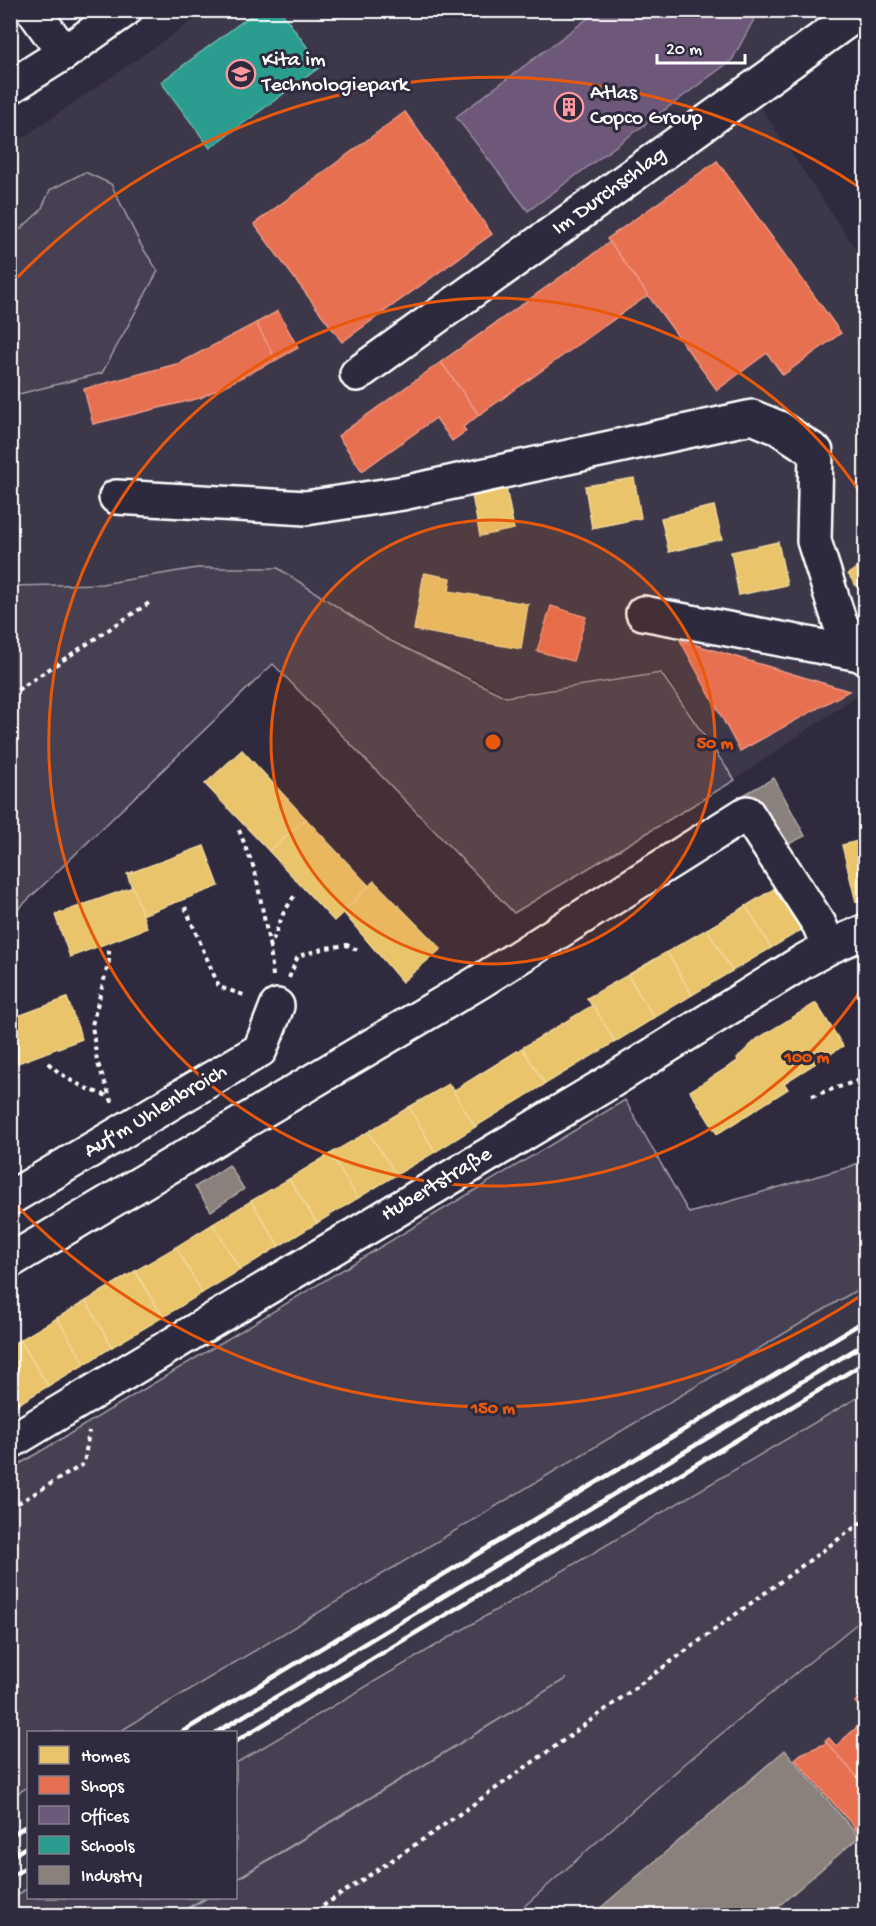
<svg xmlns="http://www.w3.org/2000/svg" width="876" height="1926" viewBox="0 0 876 1926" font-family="'Gochi Hand',sans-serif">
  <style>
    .built { fill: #3c3749 }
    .green { fill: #464152; stroke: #a2a0a8; stroke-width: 1.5 }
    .homes { fill: #e9c46a; stroke: #f0d697; stroke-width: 1.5 }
    .shops { fill: #e76f51; stroke: #ee9a85; stroke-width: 1.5 }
    .offices { fill: #6d597a; stroke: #998ba2; stroke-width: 1.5 }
    .schools { fill: #2a9d8f; stroke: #6abab1; stroke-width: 1.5 }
    .industry { fill: #8a817c; stroke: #ada7a3; stroke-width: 1.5 }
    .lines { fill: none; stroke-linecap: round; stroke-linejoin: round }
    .minor-casing { stroke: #fff; stroke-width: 38 }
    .path { stroke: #fff; stroke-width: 4; stroke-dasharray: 4.5 4.5; stroke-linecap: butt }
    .minor { stroke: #2f2a3d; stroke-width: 33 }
    .rail { stroke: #fff; stroke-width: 4.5 }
    .ring { fill: none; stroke: #e8590c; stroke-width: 3 }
    .labels { text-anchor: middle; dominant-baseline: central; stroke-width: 6; stroke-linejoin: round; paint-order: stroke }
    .poi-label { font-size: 22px; fill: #fff; stroke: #2f2a3d; text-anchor: start }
    .street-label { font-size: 22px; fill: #fff; stroke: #2f2a3d }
    .centre { fill: #e8590c; stroke: #2f2a3d; stroke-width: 3 }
    .ring-label { font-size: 18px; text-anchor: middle; font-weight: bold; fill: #e8590c; stroke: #2f2a3d; stroke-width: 6; stroke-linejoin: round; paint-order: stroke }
  </style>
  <rect width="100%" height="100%" fill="#2f2a3d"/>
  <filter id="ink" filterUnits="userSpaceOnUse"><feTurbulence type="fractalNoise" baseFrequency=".0167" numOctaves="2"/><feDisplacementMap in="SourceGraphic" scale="12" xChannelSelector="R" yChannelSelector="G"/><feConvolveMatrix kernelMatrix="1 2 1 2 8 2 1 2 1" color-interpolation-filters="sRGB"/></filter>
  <g filter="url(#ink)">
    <g class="built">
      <polygon points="207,11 860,11 760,106 865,263 865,690 736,779 663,672 508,695 387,637 278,568 197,568 102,584 11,586 11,396 102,373 158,271 142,247 50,190 41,210 11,238 11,146"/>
      <polygon points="865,1285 865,1393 236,1763 236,1732 119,1732"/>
      <polygon points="865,1617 865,1915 524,1916 520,1911 687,1762"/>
      <polygon points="28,1787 28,1888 11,1899 11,1797"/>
    </g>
    <g class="green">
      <polygon points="85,172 111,184 142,247 158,271 102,373 11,396 11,238 41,210 50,190"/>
      <polygon points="197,568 278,568 385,638 506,697 661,673 735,780 514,913 273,664 11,916 11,586 102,584"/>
      <polygon points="625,1100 689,1213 849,1167 865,1160 865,1285 119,1732 28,1732 28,1787 11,1797 11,1469"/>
      <polygon points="865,1393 865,1617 687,1762 520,1910 524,1915 178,1915 207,1898 236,1898 236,1880 567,1678 236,1879 236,1763"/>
      <polygon points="28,1888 28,1898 205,1898 175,1915 11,1915 11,1899"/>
    </g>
    <g class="homes">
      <polygon points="634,478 641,518 592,528 585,486"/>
      <polygon points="505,483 514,529 480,536 471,490"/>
      <polygon points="714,506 722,539 669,552 661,518"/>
      <polygon points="778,542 787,585 739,595 731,552"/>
      <polygon points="866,562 866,600 848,574"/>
      <polygon points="424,573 451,578 449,591 528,604 521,649 414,630"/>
      <polygon points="242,750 306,819 269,851 205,784"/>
      <polygon points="306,819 370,887 334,921 269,851"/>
      <polygon points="866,839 866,899 856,902 842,845"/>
      <polygon points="204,846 219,886 142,915 127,874"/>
      <polygon points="374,881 441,949 402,982 343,912"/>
      <polygon points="782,884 808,926 771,948 746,906"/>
      <polygon points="133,887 147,928 70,957 55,915"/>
      <polygon points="746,906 771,948 732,971 707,929"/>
      <polygon points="707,929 732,971 692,995 667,952"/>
      <polygon points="667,952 692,995 654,1018 628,975"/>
      <polygon points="628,975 654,1018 615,1042 587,998"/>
      <polygon points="67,998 82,1039 10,1066 10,1019"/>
      <polygon points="816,1003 843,1046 784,1083 788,1089 717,1134 690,1091 738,1061 737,1058 757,1039"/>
      <polygon points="593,1005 615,1042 545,1084 522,1048"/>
      <polygon points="522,1048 545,1084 475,1127 453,1091"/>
      <polygon points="449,1084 475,1127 435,1152 409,1107"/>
      <polygon points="409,1107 435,1152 396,1175 368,1132"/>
      <polygon points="368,1132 396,1175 358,1198 330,1154"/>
      <polygon points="330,1154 358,1198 317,1223 289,1179"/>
      <polygon points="289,1179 317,1223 279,1246 251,1201"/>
      <polygon points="251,1201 279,1246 240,1270 213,1224"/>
      <polygon points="213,1224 240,1270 202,1293 176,1247"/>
      <polygon points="176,1247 202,1293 163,1317 135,1271"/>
      <polygon points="135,1271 163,1317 112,1347 86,1301"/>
      <polygon points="86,1301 112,1347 85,1364 57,1318"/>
      <polygon points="57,1318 85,1364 48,1386 20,1340"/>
      <polygon points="20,1340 48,1386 12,1408 10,1345"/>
    </g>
    <g class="shops">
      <polygon points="405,112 492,234 342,342 254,224"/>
      <polygon points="717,161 841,333 783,375 767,353 717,390 607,239"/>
      <polygon points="610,242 648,295 479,415 441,362"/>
      <polygon points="278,311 298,348 276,360 256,323"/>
      <polygon points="256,323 276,360 200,398 93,424 84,389 180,363"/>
      <polygon points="441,362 479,415 463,427 466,431 452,441 436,418 362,471 338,436"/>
      <polygon points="551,606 586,617 573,661 537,651"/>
      <polygon points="680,640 849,691 740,751"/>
      <polygon points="866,1692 866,1714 855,1702"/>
      <polygon points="866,1719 866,1774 863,1772 857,1777 825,1741 829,1738 836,1746"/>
      <polygon points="827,1743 857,1777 863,1772 866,1774 866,1819 855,1828 795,1759 801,1754"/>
      <polygon points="866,1819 866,1841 854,1828"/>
    </g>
    <polygon class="offices" points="599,10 759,10 732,60 528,211 456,117"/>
    <polygon class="schools" points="258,10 280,10 321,66 210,148 161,82"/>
    <g class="industry">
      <polygon points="774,778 805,836 782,847 745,794"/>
      <polygon points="229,1165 244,1189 211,1211 195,1187"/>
      <polygon points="785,1750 859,1837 767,1916 591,1916"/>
    </g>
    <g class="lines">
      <g class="minor-casing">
        <g id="minor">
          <polyline points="33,10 64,53"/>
          <polyline points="10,87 64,53 125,10"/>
          <polyline points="357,374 862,10"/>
          <polyline points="116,497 306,508 403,493 752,417 779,428 816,452 814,541 840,623 860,654 866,658"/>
          <polyline points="643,613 860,654"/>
          <polyline points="10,1198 260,1050 277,1006"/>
          <polyline points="10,1261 479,982 747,813 819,924 829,947"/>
          <polyline points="10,1442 603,1086 804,961 829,947 866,931"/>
        </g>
      </g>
      <g class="path">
        <polyline points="10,695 152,601"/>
        <polyline points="239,830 255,871 270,948"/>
        <polyline points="185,907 219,987 247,996"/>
        <polyline points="109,950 109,961 92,1025 97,1061 112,1102"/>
        <polyline points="273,976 270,948 283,914 296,893"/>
        <polyline points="289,978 298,956 326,948 347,945 357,950"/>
        <path d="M 48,1063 C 66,1080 85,1089 108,1096"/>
        <polyline points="812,1096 866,1078"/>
        <polyline points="10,1508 84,1464 89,1431"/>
        <polyline points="308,1916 434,1832 557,1745 866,1519"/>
      </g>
      <use href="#minor" class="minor"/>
      <g class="rail">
        <polyline points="182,1732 866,1320"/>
        <polyline points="217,1732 866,1343"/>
        <polyline points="236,1741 866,1362"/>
        <polyline points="10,1836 28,1825"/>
        <polyline points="10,1857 28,1846"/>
        <polyline points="10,1877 28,1866"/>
      </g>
    </g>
  </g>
  <circle cx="493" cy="742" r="222" fill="#e8590c" fill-opacity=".12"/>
  <g class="ring">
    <circle cx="493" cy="742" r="222"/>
    <path d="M865 984A444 444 0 1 1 865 500"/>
    <path d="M865 1293A665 665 0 0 1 11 1200M11 284A665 665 0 0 1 865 191"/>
  </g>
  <defs>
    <g id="school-ring" transform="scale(1.5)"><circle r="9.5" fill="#2f2a3d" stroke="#ff9aa2" stroke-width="1.5"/><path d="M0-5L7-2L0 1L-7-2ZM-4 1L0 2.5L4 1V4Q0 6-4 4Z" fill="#ff9aa2"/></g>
    <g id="building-ring" transform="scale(1.5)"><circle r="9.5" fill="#2f2a3d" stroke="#ff9aa2" stroke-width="1.5"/><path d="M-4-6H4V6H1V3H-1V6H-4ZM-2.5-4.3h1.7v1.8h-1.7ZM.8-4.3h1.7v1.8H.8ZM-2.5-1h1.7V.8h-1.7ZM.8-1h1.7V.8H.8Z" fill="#ff9aa2"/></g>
  </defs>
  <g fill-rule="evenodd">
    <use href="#school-ring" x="241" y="74"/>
    <use href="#building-ring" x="569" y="107"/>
  </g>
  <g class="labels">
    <g class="poi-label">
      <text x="262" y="61">Kita im<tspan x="262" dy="25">Technologiepark</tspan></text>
      <text x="590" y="94">Atlas<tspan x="590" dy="25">Copco Group</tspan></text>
    </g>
    <g class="street-label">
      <text transform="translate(610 192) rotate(-36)">Im Durchschlag</text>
      <text transform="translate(156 1112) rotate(-31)">Auf'm Uhlenbroich</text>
      <text transform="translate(437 1185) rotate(-31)">Hubertstraße</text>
    </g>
  </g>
  <circle cx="493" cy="742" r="9" class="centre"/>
  <g class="ring-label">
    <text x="715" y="748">50 m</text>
    <text x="807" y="1062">100 m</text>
    <text x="493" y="1413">150 m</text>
  </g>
  <rect width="876" height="1926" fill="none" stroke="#2f2a3d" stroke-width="36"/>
  <rect x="18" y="18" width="840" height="1890" fill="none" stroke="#fff" stroke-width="2" filter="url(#ink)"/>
  <rect x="27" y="1731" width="210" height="168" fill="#2f2a3d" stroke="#827f8b" stroke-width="1.5"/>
  <rect x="39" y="1746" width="30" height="18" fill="#e9c46a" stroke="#827f8b" stroke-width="1.5"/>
  <text x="81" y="1761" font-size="18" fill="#ffffff">Homes</text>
  <rect x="39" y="1776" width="30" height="18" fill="#e76f51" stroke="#827f8b" stroke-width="1.5"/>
  <text x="81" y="1791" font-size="18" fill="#ffffff">Shops</text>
  <rect x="39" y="1806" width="30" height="18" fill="#6d597a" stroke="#827f8b" stroke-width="1.5"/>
  <text x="81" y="1821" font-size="18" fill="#ffffff">Offices</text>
  <rect x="39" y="1836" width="30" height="18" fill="#2a9d8f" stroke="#827f8b" stroke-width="1.5"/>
  <text x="81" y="1851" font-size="18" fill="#ffffff">Schools</text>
  <rect x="39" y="1866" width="30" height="18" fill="#8a817c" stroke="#827f8b" stroke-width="1.5"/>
  <text x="81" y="1881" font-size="18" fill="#ffffff">Industry</text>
  <path d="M657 54v9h88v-9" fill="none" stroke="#ffffff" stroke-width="3"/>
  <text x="666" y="54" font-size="18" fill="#ffffff" stroke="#2f2a3d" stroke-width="4.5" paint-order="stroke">20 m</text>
</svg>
